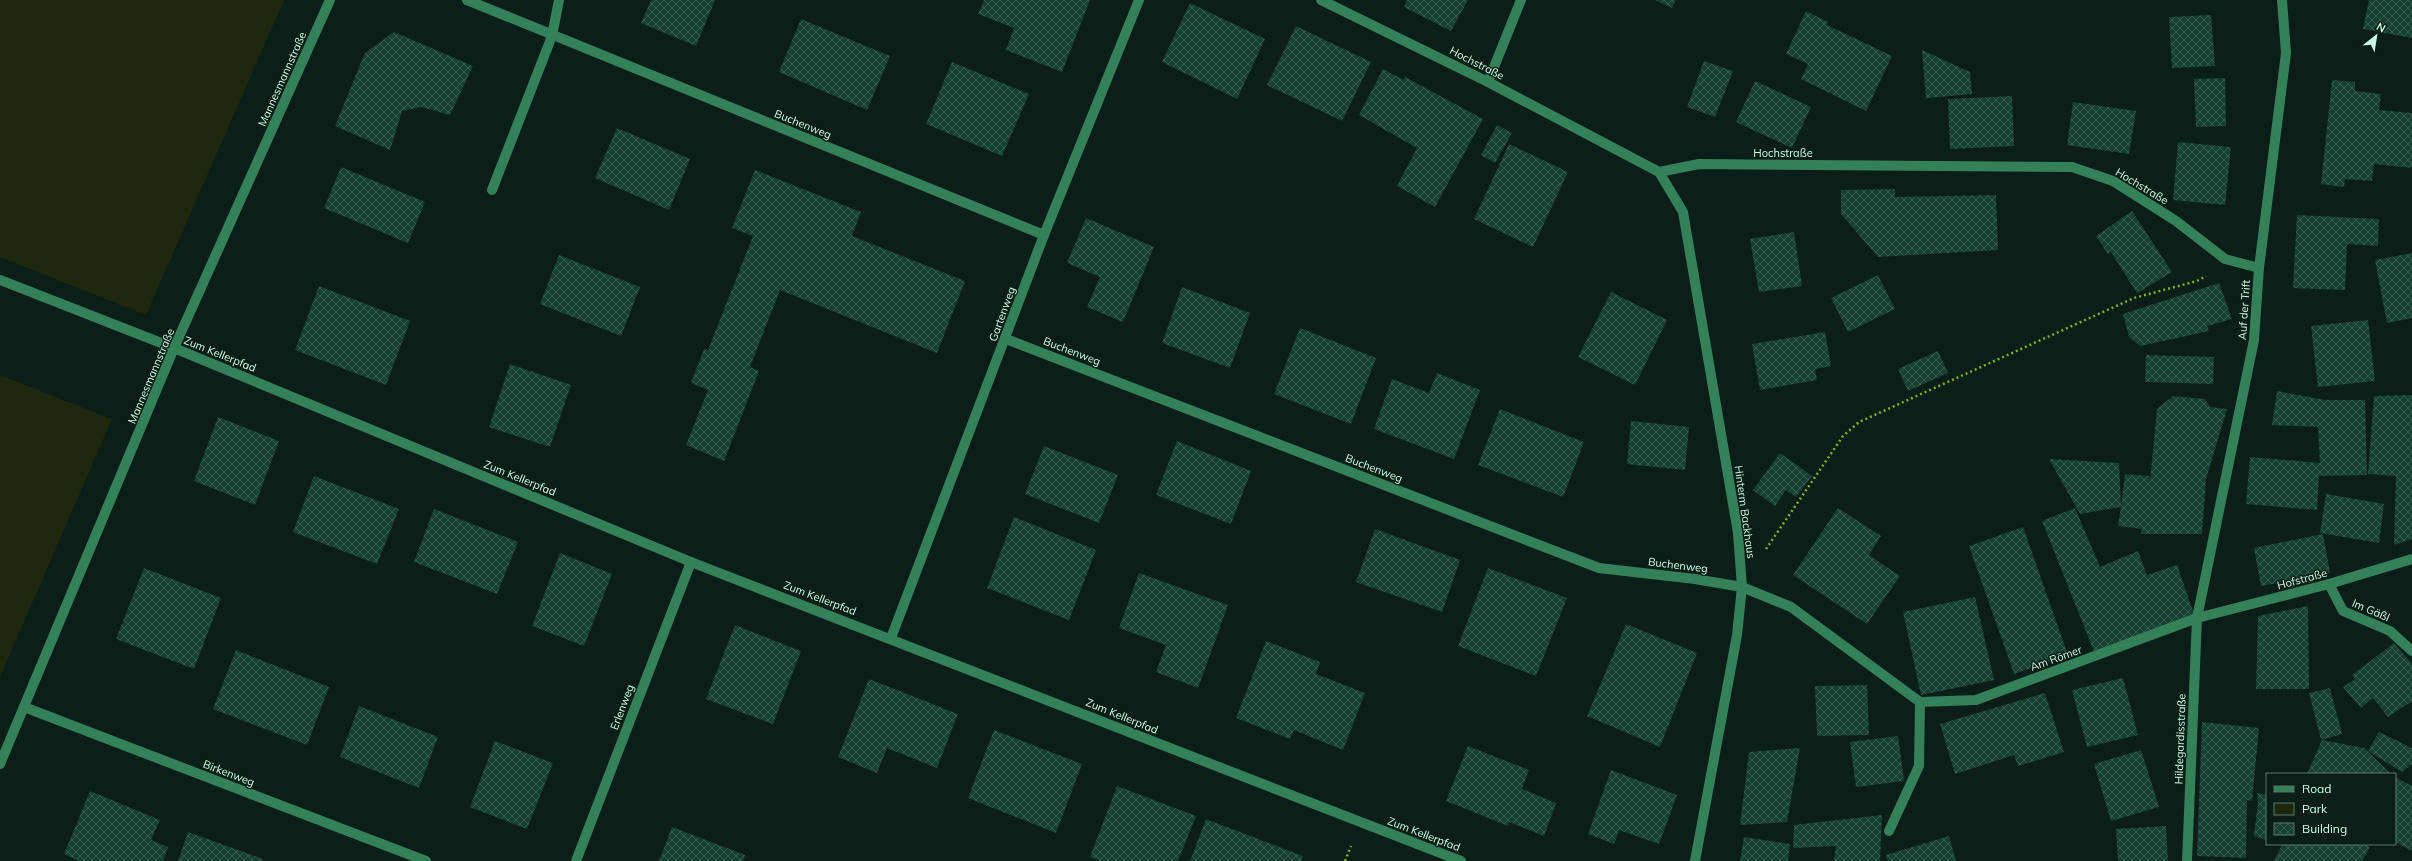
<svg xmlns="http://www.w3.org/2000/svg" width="2412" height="861" viewBox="0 0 2412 861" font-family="Mulish,sans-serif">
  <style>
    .green { fill: #1d280e }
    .building { fill: url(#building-cross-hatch) }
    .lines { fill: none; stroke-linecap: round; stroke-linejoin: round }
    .path { stroke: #7db427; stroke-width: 2.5; stroke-dasharray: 2 3; stroke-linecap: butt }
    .minor { stroke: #338059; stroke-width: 10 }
    .labels { text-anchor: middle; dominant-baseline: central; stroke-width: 3; stroke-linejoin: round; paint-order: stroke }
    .street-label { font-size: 11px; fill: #c8ffe7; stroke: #0b1e17 }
  </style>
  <defs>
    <pattern id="building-cross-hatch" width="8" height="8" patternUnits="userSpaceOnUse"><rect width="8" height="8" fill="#164031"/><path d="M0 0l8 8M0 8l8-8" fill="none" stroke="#365d4f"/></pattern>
  </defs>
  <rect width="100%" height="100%" fill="#0b1e17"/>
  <g class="green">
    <polygon points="0,0 284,0 146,315 0,257"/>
    <polygon points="0,375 112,419 0,677"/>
  </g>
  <g class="building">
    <polygon points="651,0 715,0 696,46 641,23"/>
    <polygon points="984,0 1090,0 1062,72 1006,50 1014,28 978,14"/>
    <polygon points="1407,0 1468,0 1451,31 1404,7"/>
    <polygon points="1655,0 1676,0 1672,8"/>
    <polygon points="2369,0 2412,0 2412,38 2363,29"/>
    <polygon points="1190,3 1265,39 1237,99 1162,62"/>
    <polygon points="1806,11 1828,22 1827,25 1892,56 1866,111 1801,79 1808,64 1786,54"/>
    <polygon points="2211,15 2215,66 2172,68 2169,17"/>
    <polygon points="801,19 890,56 867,110 779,72"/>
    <polygon points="1296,26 1371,62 1342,121 1267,85"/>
    <polygon points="394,32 473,66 450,115 421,107 402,111 390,150 335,126 365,53"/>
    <polygon points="1922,50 1970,72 1972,94 1926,98"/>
    <polygon points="1704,61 1733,71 1715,117 1687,107"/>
    <polygon points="952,62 1029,94 1002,156 926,124"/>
    <polygon points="1383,69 1404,80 1405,77 1483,119 1435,207 1397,186 1417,148 1359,115"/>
    <polygon points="2225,78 2226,126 2196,127 2194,79"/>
    <polygon points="2332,80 2355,82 2355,91 2381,94 2379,110 2412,113 2412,168 2374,164 2372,181 2345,179 2344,187 2321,184"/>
    <polygon points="1755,81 1811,107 1792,148 1736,122"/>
    <polygon points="2012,96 2014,146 1950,149 1948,99"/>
    <polygon points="2073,102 2136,111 2129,154 2067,145"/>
    <polygon points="1497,125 1512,133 1495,163 1481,155"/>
    <polygon points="617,128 690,159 669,210 595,178"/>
    <polygon points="2178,142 2231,147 2225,205 2173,200"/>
    <polygon points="1509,144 1568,172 1533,247 1474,219"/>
    <polygon points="341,167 425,202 408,243 324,208"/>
    <polygon points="755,170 861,212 852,236 965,281 937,353 780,290 750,367 759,371 724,461 686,445 708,390 691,383 704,349 708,350 753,236 732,228"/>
    <polygon points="1895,189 1895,197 1996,195 1998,250 1878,257 1841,214 1841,190"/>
    <polygon points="2132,211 2172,272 2137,293 2111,252 2108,254 2096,236"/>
    <polygon points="2297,215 2379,219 2378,246 2347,244 2345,290 2293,288"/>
    <polygon points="1086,218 1154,247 1123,322 1087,307 1100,277 1067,263"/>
    <polygon points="1794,232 1802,286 1759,292 1750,239"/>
    <polygon points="2412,253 2412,318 2387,323 2375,260"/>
    <polygon points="559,255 640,287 621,336 540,304"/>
    <polygon points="1878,275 1895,309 1848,332 1831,298"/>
    <polygon points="2219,283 2232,319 2207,326 2209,331 2140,346 2129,337 2123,314"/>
    <polygon points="319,286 410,321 386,385 295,350"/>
    <polygon points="1182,287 1250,313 1230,368 1162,343"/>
    <polygon points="1611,292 1667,320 1635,385 1578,357"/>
    <polygon points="2368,320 2375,381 2318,387 2311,326"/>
    <polygon points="1300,328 1376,358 1351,424 1274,394"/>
    <polygon points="1825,332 1831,366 1815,369 1817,380 1760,390 1752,344"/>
    <polygon points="1938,351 1948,373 1908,391 1898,369"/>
    <polygon points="2146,355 2214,357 2213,384 2145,382"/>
    <polygon points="510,364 571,385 550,447 489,427"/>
    <polygon points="1437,373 1480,390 1454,459 1374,429 1392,379 1429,393"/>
    <polygon points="2277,391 2325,400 2365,400 2367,475 2319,476 2317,510 2246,504 2250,457 2320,463 2318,427 2272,425"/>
    <polygon points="2412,395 2412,539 2394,545 2396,476 2368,474 2374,396"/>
    <polygon points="2173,396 2205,399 2210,407 2227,409 2206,479 2202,534 2141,534 2142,529 2118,526 2121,507 2080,514 2049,459 2119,463 2121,507 2125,474 2149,476 2150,481 2157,409"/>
    <polygon points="1500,409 1584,442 1563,497 1478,465"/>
    <polygon points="218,417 279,441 255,505 194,481"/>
    <polygon points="1631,421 1689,427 1685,470 1627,464"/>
    <polygon points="1177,441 1251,471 1231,524 1156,495"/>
    <polygon points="1044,446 1118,475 1099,523 1025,494"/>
    <polygon points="1780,453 1812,476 1796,497 1786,490 1775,506 1753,490"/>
    <polygon points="314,476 399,509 377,564 293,532"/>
    <polygon points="2326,494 2384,504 2379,543 2320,533"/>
    <polygon points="1838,508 1881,536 1869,555 1900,576 1867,624 1793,575"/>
    <polygon points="2075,508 2100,567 2138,551 2147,575 2177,565 2195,617 2095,654 2042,521"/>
    <polygon points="434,509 518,542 497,594 414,562"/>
    <polygon points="1014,517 1096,550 1069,620 987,588"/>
    <polygon points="2023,527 2068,655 2014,674 1969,546"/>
    <polygon points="1375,529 1460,560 1442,612 1356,582"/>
    <polygon points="2323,534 2330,573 2261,586 2254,548"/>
    <polygon points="560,553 612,574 584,646 532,626"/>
    <polygon points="144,568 221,598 194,669 116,639"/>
    <polygon points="1488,568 1567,598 1536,676 1458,646"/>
    <polygon points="1139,573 1228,605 1198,688 1156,672 1166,645 1119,628"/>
    <polygon points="1975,597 1994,680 1921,695 1903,612"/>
    <polygon points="2308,606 2309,689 2256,689 2258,616"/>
    <polygon points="1626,624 1697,653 1660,747 1587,716"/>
    <polygon points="735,625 801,651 773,724 706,699"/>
    <polygon points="1266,641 1320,662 1316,674 1365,693 1343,750 1294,730 1290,739 1236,718"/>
    <polygon points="2394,643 2412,664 2412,701 2388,717 2373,698 2361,708 2343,687 2355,679 2352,675"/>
    <polygon points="236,650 329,687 307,745 213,709"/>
    <polygon points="2123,678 2138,735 2087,747 2072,690"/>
    <polygon points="869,679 958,714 937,768 887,748 877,773 838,757"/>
    <polygon points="1867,685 1869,735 1817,736 1815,686"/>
    <polygon points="2330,688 2342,734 2321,740 2309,693"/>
    <polygon points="2045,693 2064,752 2018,766 2014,755 1955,774 1940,724"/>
    <polygon points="359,706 438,737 419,788 340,757"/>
    <polygon points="2202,722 2259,728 2252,801 2247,800 2246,858 2197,856"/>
    <polygon points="994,730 1082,764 1056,833 968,798"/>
    <polygon points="2379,732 2412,748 2412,764 2402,772 2368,751"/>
    <polygon points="1898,736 1904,781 1856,787 1850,742"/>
    <polygon points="2322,740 2364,748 2391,774 2307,774"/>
    <polygon points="495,741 553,763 527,829 470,807"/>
    <polygon points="1468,746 1529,770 1522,789 1556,803 1544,836 1509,822 1508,826 1446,801"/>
    <polygon points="1800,748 1787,822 1740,825 1749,752"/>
    <polygon points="2141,750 2159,807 2111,821 2094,764"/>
    <polygon points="1611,770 1677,795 1659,844 1619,830 1614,844 1588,834"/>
    <polygon points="2395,777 2412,786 2412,851 2395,842"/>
    <polygon points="1117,786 1196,816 1178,861 1101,861 1090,857"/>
    <polygon points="90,791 160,820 151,840 168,847 163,861 79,861 64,854"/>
    <polygon points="2257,793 2267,795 2267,840 2254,836 2258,803"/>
    <polygon points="1882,815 1880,861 1834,861 1836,846 1793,848 1794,825"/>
    <polygon points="1206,819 1303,856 1301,861 1190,861"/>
    <polygon points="2166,826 2168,861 2118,861 2116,829"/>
    <polygon points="672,827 745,855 743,861 659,861"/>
    <polygon points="188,832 263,859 262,861 178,861"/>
    <polygon points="1949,836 1956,861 1888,861 1886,855"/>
    <polygon points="1744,837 1790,844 1788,861 1740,861"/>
    <polygon points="2279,844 2364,844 2370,847 2362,861 2274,861 2282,845"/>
  </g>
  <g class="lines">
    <g class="path">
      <polyline points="1766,549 1843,436 1859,422 2134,298 2197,281 2206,276"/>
      <polyline points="1345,861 1351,846"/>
    </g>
    <g class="minor">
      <polyline points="467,0 1044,235"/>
      <polyline points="1321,0 1488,82 1659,172 1699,164 2072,167 2113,181 2176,221 2225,259 2259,268"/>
      <polyline points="1488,82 1521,0"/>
      <polyline points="1659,172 1683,212 1738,533 1742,587 1737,635 1695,861"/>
      <polyline points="492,190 552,36 559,0"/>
      <polyline points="0,280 174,348 691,562 1461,861"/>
      <polyline points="1006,339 1599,568 1695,579 1742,587 1791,607 1920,702 1976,700 2197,618 2329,584 2412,559"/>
      <polyline points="2329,584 2343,611 2390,631 2412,651"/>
      <polyline points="891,638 1044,235 1139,0"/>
      <polyline points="24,707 426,861"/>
      <polyline points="0,764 174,348 330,0"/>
      <polyline points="1889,831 1919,766 1920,702"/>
      <polyline points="576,861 691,562"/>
      <polyline points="2187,861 2197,618 2254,340 2259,268 2286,53 2282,0"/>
    </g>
  </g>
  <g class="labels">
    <g class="street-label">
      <text transform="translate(1477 63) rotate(27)">Hochstraße</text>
      <text transform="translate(282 79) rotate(-66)">Mannesmannstraße</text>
      <text transform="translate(803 124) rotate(22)">Buchenweg</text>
      <text x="1783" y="153">Hochstraße</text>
      <text transform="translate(2142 186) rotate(31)">Hochstraße</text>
      <text transform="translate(2244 310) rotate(-86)">Auf der Trift</text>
      <text transform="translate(1002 314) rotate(-70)">Gartenweg</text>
      <text transform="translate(1072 351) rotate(21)">Buchenweg</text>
      <text transform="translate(220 354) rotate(22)">Zum Kellerpfad</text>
      <text transform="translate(151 376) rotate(-67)">Mannesmannstraße</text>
      <text transform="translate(1374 468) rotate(21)">Buchenweg</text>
      <text transform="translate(520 478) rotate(22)">Zum Kellerpfad</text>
      <text transform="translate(1745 512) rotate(82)">Hinterm Backhaus</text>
      <text transform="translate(1678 565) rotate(7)">Buchenweg</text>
      <text transform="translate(2302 579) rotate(-15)">Hofstraße</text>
      <text transform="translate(820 598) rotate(21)">Zum Kellerpfad</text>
      <text transform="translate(2371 610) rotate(23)">Im Gäßl</text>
      <text transform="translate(2056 658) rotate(-20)">Am Römer</text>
      <text transform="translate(622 707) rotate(-69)">Erlenweg</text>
      <text transform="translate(1122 716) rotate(22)">Zum Kellerpfad</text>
      <text transform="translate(2180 739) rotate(-88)">Hildegardisstraße</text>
      <text transform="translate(229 773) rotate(21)">Birkenweg</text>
      <text transform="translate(1424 834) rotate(21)">Zum Kellerpfad</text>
    </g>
  </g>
  <rect x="2266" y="773" width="130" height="72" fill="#0b1e17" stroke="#57786a"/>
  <rect x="2274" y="786" width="20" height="6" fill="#338059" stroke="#57786a"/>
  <text x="2302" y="793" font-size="12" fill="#c8ffe7">Road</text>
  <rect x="2274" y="803" width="20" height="12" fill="#1d280e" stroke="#57786a"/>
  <text x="2302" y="813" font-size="12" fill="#c8ffe7">Park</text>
  <rect x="2274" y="823" width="20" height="12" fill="url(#building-cross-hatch)" stroke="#57786a"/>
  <text x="2302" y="833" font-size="12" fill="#c8ffe7">Building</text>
  <g transform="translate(2376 36) rotate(30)" stroke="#0b1e17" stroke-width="3" paint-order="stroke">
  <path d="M0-3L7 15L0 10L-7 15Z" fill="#c8ffe7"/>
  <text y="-6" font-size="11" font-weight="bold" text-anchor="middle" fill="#c8ffe7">N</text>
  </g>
</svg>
